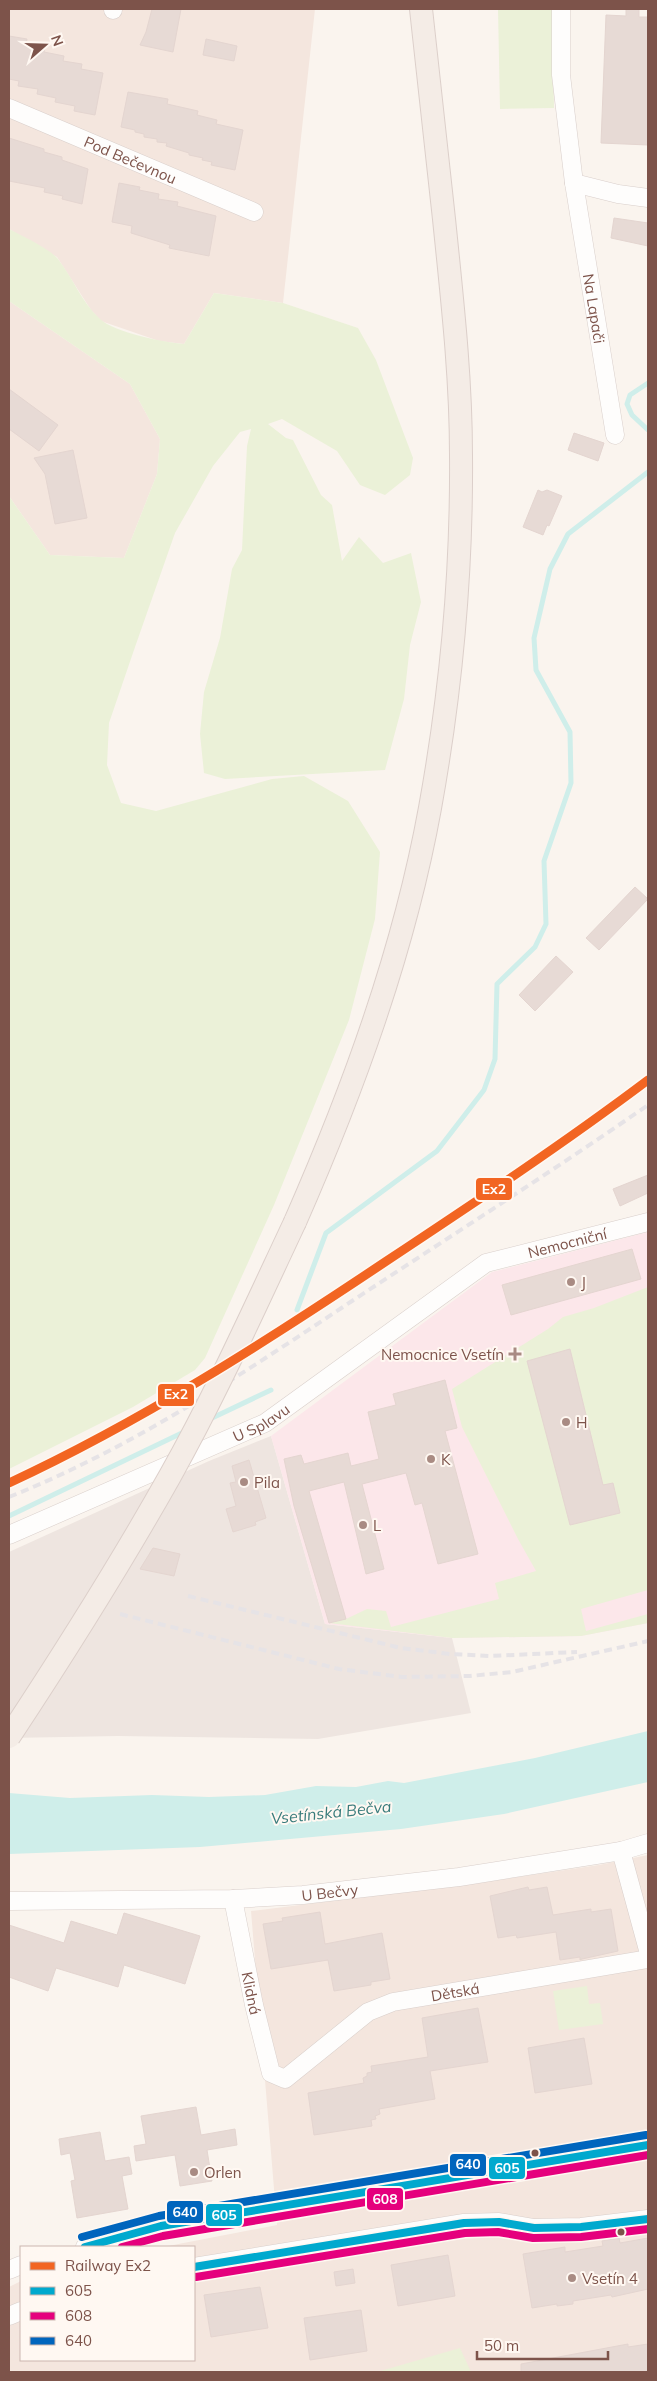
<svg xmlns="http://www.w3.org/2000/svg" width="657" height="2381" viewBox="0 0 657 2381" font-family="Mulish,sans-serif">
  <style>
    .residential { fill: #f4e6de }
    .industrial { fill: #eee5e0 }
    .medical { fill: #fce7ea }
    .green { fill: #ebf1d8; fill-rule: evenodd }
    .water { fill: #cfeeea }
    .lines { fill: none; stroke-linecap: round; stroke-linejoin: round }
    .stream { stroke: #cfeeea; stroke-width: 5 }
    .building { fill: #e7dad5; stroke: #e4d5d0 }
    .minor-casing { stroke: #d9cfcb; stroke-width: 19 }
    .major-casing { stroke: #dccfca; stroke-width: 24 }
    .minor { stroke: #fefdfc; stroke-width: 18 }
    .major { stroke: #f4ece6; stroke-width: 22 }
    .rail { stroke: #e6e3e6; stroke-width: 4; stroke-dasharray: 8 5; stroke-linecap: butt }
    .major-bridge-casing { stroke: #dccfca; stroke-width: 24; stroke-linecap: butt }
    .major-bridge { stroke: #f4ece6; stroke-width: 22 }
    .bus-1-casing { stroke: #fff8f2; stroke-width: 11 }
    .bus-2-casing { stroke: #fff8f2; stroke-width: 11 }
    .bus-3-casing { stroke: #fff8f2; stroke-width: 11 }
    .bus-1 { stroke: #00a9ce; stroke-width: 8 }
    .bus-2 { stroke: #e5007d; stroke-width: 8 }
    .bus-3 { stroke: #0065bd; stroke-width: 8 }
    .rail-1-casing { stroke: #fff8f2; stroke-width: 12 }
    .rail-1 { stroke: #f26522; stroke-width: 9 }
    .poi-dot { fill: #a98b83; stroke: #fff8f2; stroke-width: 2 }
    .bus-dot { fill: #7d534a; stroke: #fff8f2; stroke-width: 2 }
    .labels { text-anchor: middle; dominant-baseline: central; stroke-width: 4; stroke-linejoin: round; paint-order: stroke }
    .street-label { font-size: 15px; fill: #7d534a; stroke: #fff8f2 }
    .poi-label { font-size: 15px; fill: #7d534a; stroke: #fff8f2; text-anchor: start }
    .water-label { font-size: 16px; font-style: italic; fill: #387b7b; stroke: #fff8f2 }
    .line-badge { stroke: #fff8f2; stroke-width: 2 }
    .badge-label { font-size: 14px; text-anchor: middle; font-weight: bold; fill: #fff }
  </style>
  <rect width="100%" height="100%" fill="#faf4ee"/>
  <g class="residential">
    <polygon points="9,9 315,9 283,303 214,293 184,344 159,341 101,321 91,310 57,257 9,229"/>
    <polygon points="9,301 130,384 160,439 157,474 124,558 50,555 9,496"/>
    <polygon points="648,1855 648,2372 9,2372 9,2287 21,2281 21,2360 194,2360 194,2247 163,2247 277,2225 251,1911 485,1882 599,1865"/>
  </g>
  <polygon class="industrial" points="271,1436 325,1624 452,1638 471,1713 318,1739 118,1736 9,1738 9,1552 209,1461"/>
  <polygon class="medical" points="648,1232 648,1623 581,1636 452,1638 325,1624 271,1436 492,1272"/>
  <g class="green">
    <polygon points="498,9 552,9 554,108 500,109"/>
    <path d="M 9,229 C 22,236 49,248 58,259 C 73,278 82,303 100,319 C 115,333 164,342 184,344 L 214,293 L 283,303 L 358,328 L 376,360 L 413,458 L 410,475 L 385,495 L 360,485 L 337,451 L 282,419 L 268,424 L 286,438 L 293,440 L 321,495 L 332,505 L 342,561 L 359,537 L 383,563 L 411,553 L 421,602 L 410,645 L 404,699 L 385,770 L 225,779 L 204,773 L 200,734 L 204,692 L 220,638 L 232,569 L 242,550 L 247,446 L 251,429 L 240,432 L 213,466 L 175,533 L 135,647 L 109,723 L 107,765 L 121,803 L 156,811 L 272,779 L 304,776 L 348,801 L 380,852 L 375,919 L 349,1020 L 274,1205 L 205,1358 L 195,1370 L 133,1407 L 9,1469 L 9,496 L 50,555 L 124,558 L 157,474 L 160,439 L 130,384 L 9,301 Z"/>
    <path d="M 648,1287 L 648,1590 L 581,1609 L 586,1631 L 648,1614 L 648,1623 L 581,1636 L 452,1638 L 329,1623 L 346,1619 L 367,1609 L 386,1611 L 391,1627 L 499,1599 L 495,1583 L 536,1571 L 518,1539 L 462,1427 L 452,1389 L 548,1329 L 563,1317 L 594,1308 ZM 570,1349 L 603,1485 L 613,1483 L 620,1513 L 570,1525 L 528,1361 Z"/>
    <polygon points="587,1986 589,2004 600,2003 603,2024 559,2030 553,1991"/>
    <polygon points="460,2348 471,2372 377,2372"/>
  </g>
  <polygon class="water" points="648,1731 648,1782 504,1814 401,1829 200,1847 9,1854 9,1793 70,1798 152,1795 209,1797 265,1795 316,1786 356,1787 388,1781 404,1783 535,1758"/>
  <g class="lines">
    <g class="stream">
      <polyline points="648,383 630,395 627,404 632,415 648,430"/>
      <polyline points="297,1310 326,1233 437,1151 484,1090 495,1059 497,984 535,947 546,924 544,861 571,783 570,732 536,670 534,638 550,569 568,534 648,472"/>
      <polyline points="210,1419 271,1390"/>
      <polyline points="9,1516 186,1431"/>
    </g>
  </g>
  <g class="building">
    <polygon points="152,9 181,9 173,52 140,45 146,32"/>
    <polygon points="626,9 639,9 639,17 648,17 648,145 601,143 606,15 626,16"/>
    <polygon points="9,36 27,39 26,44 45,48 44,52 64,56 63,61 82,64 81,69 103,73 95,115 74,111 75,106 55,102 56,98 37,94 38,89 18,86 19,81 9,79"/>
    <polygon points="206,39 237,46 234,61 203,55"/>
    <polygon points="128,92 168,99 167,104 198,111 197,115 217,120 216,124 243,130 235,170 211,165 212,162 202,160 203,158 189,155 189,153 166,146 167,143 157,142 157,139 144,137 144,134 135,132 135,130 121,127"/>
    <polygon points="9,138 44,149 44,152 62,157 62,160 88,169 82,204 62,199 63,196 44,192 45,188 9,181"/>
    <polygon points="119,183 140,187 139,190 159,194 158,199 178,202 177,206 216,216 209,256 169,248 170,245 131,233 132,226 112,222"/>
    <polygon points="614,218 648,223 648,246 611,238"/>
    <polygon points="9,389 58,425 39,451 9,429"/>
    <polygon points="574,433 604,443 598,461 568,450"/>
    <polygon points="73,450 87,518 55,524 45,474 34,458"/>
    <polygon points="538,490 542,492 547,490 562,496 549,526 547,525 543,535 523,527"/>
    <polygon points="635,887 648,899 599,950 586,938"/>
    <polygon points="556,956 573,972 535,1011 519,995"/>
    <polygon points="648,1175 648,1193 620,1206 613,1189"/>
    <polygon points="632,1249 641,1279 511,1315 502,1285"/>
    <polygon points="570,1349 603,1485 613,1483 620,1513 570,1525 527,1361"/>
    <polygon points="445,1380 457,1428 445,1431 478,1554 438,1564 422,1503 415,1505 406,1473 362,1484 384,1569 366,1574 344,1482 309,1491 346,1619 329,1623 294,1506 284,1459 301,1455 304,1464 348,1453 351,1466 379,1459 368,1412 396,1405 393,1394"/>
    <polygon points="249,1460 266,1518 255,1522 256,1525 233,1532 226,1509 236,1506 230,1483 236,1482 232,1466"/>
    <polygon points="153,1548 180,1554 174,1576 140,1569"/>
    <polygon points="528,1887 529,1890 547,1887 553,1915 591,1909 591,1912 611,1909 618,1951 582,1959 580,1960 580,1957 560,1960 556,1932 517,1938 516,1935 498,1938 490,1896"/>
    <polygon points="320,1912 325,1944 382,1933 390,1979 371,1982 371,1985 334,1991 328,1960 271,1969 263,1924 283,1921 282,1918"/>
    <polygon points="124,1913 200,1936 185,1984 124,1965 118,1987 56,1968 48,1991 9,1977 9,1925 64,1943 71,1921 117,1935"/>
    <polygon points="478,2008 488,2062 430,2071 435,2099 379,2109 380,2114 375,2116 376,2119 371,2120 372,2126 314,2135 308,2093 364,2083 363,2078 367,2076 367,2073 372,2072 371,2066 428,2057 422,2018"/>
    <polygon points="584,2038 592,2084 535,2093 528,2048"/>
    <polygon points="196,2107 201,2135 235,2129 237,2145 207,2150 212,2181 180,2186 175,2155 136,2161 134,2146 146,2144 141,2116"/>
    <polygon points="100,2132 105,2161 129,2157 132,2174 122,2176 128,2209 77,2218 71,2181 75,2180 70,2153 61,2155 59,2139"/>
    <polygon points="619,2238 620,2243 648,2238 648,2289 612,2297 611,2295 573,2301 573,2304 557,2306 557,2304 532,2308 523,2254 565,2247 565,2252 603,2246 602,2241"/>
    <polygon points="448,2255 455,2296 398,2306 391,2265"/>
    <polygon points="353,2269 355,2283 336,2286 334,2272"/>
    <polygon points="260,2287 268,2328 211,2337 204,2295"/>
    <polygon points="361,2310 367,2351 310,2360 304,2318"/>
    <polygon points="628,2344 628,2347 648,2344 648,2372 521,2372 521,2364"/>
  </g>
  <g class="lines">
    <g class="minor-casing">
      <g id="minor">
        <path id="s1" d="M 561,9 L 561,75 L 574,183 L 615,435"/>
        <polyline points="113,10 113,9"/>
        <path id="s2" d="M 9,108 L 254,212"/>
        <polyline points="574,183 618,194 648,198"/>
        <path id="s3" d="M 9,1535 L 265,1423 L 486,1263 L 648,1222"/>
        <polyline points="621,1851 648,1950"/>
        <path id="s4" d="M 233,1899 L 254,2005 L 271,2073 L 285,2079 L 368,2012 L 393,2002 L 648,1959"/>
        <path id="s5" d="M 9,1901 L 233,1899 L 303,1895 L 459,1877 L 621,1851 L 648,1843"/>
        <polyline points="85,2247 161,2226 648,2145"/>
        <polyline points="194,2267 464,2223 499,2222 534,2228 581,2227 648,2219"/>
        <polyline points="9,2270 21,2265"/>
        <polyline points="9,2316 21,2311"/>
      </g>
    </g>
    <g class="major-casing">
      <path id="major" d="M 295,1222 C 353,1090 404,951 430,808 C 451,692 462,574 461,455 C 461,376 452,298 444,219 C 436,149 429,79 421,9"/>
    </g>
    <use href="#minor" class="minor"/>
    <use href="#major" class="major"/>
    <g class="rail">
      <path d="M 9,1497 C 132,1448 242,1374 352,1301 C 451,1236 551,1172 648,1105"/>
      <polyline points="188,1596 401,1648 450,1654 490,1656 577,1652"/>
      <polyline points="120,1614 339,1669 402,1677 470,1676 512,1672 648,1641"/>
    </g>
    <g class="major-bridge-casing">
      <path id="major-bridge" d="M 9,1737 C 65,1652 120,1565 170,1476 C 216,1394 255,1307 295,1222"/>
    </g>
    <use href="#major-bridge" class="major-bridge"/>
    <g class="bus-1-casing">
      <g id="bus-1">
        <polyline points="85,2247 161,2226 648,2145"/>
        <polyline points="194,2267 464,2223 499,2222 534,2228 581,2227 648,2219"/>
      </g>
    </g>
    <g class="bus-2-casing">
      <g id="bus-2">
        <polyline points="122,2247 163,2236 648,2155"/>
        <polyline points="196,2277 465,2233 498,2232 533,2238 581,2237 648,2229"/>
      </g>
    </g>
    <g class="bus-3-casing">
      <polyline id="bus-3" points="82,2237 159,2216 646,2135"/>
    </g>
    <use href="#bus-1" class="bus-1"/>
    <use href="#bus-2" class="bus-2"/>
    <use href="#bus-3" class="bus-3"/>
    <g class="rail-1-casing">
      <path id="rail-1" d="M 9,1483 C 142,1421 264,1343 385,1262 C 474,1203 563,1144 648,1080"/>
    </g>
    <use href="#rail-1" class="rail-1"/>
  </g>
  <g class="poi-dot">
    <circle cx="571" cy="1282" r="5"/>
    <path d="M512.5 1346.5h5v5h5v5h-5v5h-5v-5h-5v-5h5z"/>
    <circle cx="566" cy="1422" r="5"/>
    <circle cx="431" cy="1459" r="5"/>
    <circle cx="244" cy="1482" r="5"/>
    <circle cx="363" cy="1525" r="5"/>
    <circle cx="194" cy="2172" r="5"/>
    <circle cx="572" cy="2278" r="5"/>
  </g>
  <g class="bus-dot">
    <circle cx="535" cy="2153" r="4.5"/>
    <circle cx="621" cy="2232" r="4.5"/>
  </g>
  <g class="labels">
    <g class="street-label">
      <text stroke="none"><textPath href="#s2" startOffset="132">Pod Bečevnou</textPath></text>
      <text stroke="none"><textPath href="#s1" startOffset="302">Na Lapači</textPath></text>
      <text stroke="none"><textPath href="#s3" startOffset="636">Nemocniční</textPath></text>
      <text stroke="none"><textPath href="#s3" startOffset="276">U Splavu</textPath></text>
      <text stroke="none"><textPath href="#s5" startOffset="321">U Bečvy</textPath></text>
      <text stroke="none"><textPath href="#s4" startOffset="390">Dětská</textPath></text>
      <text stroke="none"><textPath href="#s4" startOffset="96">Klidná</textPath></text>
    </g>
    <g class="poi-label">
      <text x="581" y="1282">J</text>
      <text x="504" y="1354" text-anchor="end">Nemocnice Vsetín</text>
      <text x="576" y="1422">H</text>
      <text x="441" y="1459">K</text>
      <text x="254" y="1482">Pila</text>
      <text x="373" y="1525">L</text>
      <text x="204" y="2172">Orlen</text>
      <text x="582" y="2278">Vsetín 4</text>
    </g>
    <g class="water-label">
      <text transform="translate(331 1812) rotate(-6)">Vsetínská Bečva</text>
    </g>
  </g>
  <g class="line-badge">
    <rect x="475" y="1177" width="38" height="24" rx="5" fill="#f26522"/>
    <rect x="157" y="1383" width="38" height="24" rx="5" fill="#f26522"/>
    <rect x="449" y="2153" width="38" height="24" rx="5" fill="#0065bd"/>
    <rect x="488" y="2156" width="38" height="24" rx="5" fill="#00a9ce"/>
    <rect x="366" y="2187" width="38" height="24" rx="5" fill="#e5007d"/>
    <rect x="166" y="2200" width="38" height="24" rx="5" fill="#0065bd"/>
    <rect x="205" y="2203" width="38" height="24" rx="5" fill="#00a9ce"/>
  </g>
  <g class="badge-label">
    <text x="494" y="1194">Ex2</text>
    <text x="176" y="1399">Ex2</text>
    <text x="468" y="2169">640</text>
    <text x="507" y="2173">605</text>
    <text x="385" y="2204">608</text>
    <text x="185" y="2217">640</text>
    <text x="224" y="2220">605</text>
  </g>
  <rect width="657" height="2381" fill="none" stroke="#7d534a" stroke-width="20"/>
  <rect x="20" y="2246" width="175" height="115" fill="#fff8f2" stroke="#cbb6af"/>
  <rect x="30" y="2262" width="25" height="8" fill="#f26522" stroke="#cbb6af"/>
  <text x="65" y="2271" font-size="15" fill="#7d534a">Railway Ex2</text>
  <rect x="30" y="2287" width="25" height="8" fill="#00a9ce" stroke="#cbb6af"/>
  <text x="65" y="2296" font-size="15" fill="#7d534a">605</text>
  <rect x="30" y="2312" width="25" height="8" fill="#e5007d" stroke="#cbb6af"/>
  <text x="65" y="2321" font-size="15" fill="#7d534a">608</text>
  <rect x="30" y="2337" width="25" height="8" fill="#0065bd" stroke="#cbb6af"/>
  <text x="65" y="2346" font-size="15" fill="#7d534a">640</text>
  <g transform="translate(45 45) rotate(70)" stroke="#fff8f2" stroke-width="4" paint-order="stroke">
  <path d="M0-4L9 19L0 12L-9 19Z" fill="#7d534a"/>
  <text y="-8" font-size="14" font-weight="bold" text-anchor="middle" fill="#7d534a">N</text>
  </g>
  <path d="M477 2351v8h131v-8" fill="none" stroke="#7d534a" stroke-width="2.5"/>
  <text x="484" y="2351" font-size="15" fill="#7d534a" stroke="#fff8f2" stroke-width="4" paint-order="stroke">50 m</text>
</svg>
